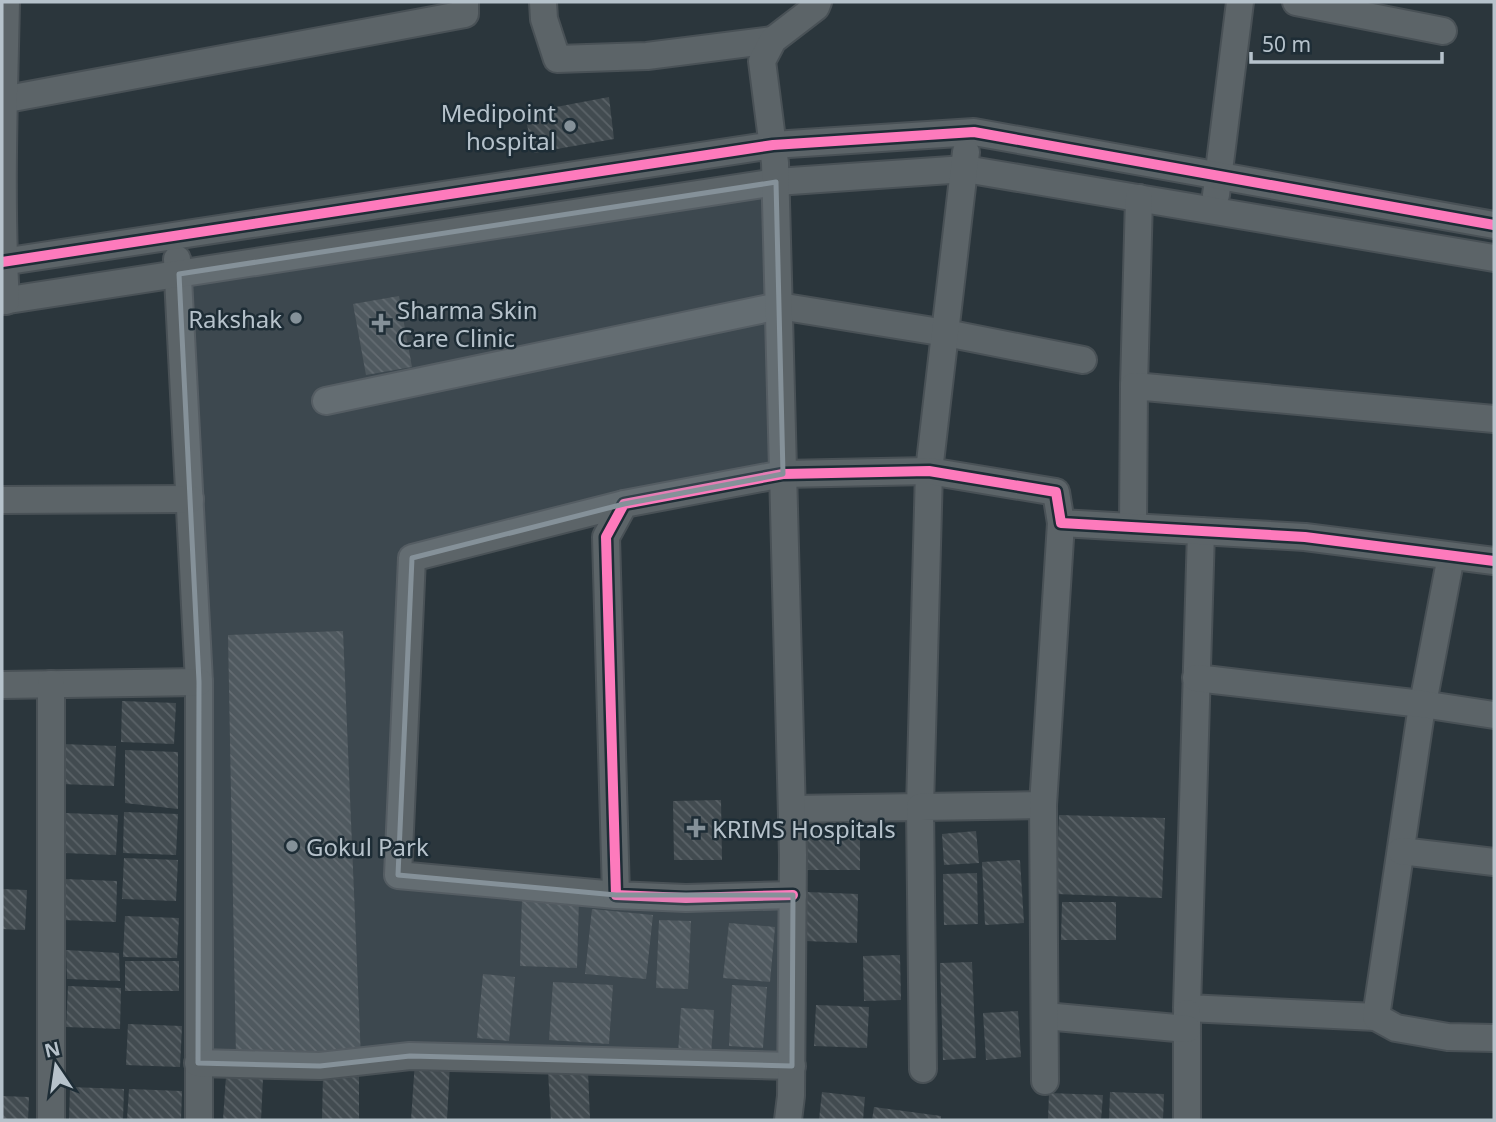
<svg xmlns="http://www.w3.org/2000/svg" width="1496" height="1122" viewBox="0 0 1496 1122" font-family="'Noto Sans',sans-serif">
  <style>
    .building { fill: url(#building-back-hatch) }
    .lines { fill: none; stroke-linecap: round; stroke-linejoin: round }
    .minor-casing { stroke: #495156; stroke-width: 30 }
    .minor { stroke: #5c6468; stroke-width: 26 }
    .cycleway-casing { stroke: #1e2d36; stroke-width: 15 }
    .cycleway { stroke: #fd7abc; stroke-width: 10 }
    .marked { fill: #859199; fill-opacity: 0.2; stroke: #859199; stroke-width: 5; stroke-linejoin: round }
    .poi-dot { fill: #859199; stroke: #1e2d36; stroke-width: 2.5 }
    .labels { text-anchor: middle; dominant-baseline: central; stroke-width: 5; stroke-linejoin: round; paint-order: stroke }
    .poi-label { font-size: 24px; fill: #b6c2cb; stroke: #1e2d36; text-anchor: start }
  </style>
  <defs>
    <pattern id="building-back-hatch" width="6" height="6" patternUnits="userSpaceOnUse" patternTransform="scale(1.75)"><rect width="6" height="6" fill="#424b50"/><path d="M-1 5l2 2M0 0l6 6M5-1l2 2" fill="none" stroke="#5b6368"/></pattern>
  </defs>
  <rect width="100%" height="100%" fill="#2b363c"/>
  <g class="building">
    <polygon points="609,97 614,139 534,153 524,113"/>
    <polygon points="399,296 412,367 366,375 353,304"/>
    <polygon points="343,631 361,1059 236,1057 228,635"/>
    <polygon points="122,701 176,703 174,744 121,742"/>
    <polygon points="62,744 116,746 114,786 61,784"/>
    <polygon points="125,750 178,752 178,809 125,803"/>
    <polygon points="721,800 722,860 674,860 673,801"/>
    <polygon points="124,812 178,814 176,855 123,853"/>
    <polygon points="65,813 118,815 116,855 63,853"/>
    <polygon points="1059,815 1165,818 1162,898 1056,894"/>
    <polygon points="976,831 979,863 944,865 942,834"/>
    <polygon points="860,832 860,870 803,870 803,833"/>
    <polygon points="124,858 178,860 176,901 122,899"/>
    <polygon points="1020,860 1024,923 985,925 982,862"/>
    <polygon points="977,873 978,924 944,925 943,874"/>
    <polygon points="64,879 117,881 116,922 63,920"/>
    <polygon points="2,889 27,890 25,930 2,929"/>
    <polygon points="807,892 858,894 857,943 805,941"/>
    <polygon points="522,899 579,900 577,968 520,966"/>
    <polygon points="1062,902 1116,902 1116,940 1061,940"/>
    <polygon points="592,909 653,915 646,979 585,974"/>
    <polygon points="125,916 179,918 177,958 123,957"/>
    <polygon points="659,920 691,921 688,989 656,988"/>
    <polygon points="729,923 775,927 770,982 723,978"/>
    <polygon points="66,950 119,953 120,981 67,979"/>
    <polygon points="900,955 901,1000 864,1001 863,956"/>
    <rect x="125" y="961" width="54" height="30"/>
    <polygon points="972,962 976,1058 943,1060 940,963"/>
    <polygon points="483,974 515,977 509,1041 477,1038"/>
    <polygon points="553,982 613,985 609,1044 549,1040"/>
    <polygon points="732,985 767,987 763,1048 729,1046"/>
    <polygon points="68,986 121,988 120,1029 66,1027"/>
    <polygon points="816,1005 869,1007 867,1048 814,1046"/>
    <polygon points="681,1008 714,1010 711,1056 678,1054"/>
    <polygon points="1018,1011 1021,1057 986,1060 983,1013"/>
    <polygon points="128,1024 182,1026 180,1067 126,1065"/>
    <polygon points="415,1061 450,1064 447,1120 411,1120"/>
    <polygon points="588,1071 590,1120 551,1120 548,1072"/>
    <polygon points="323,1075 359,1076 359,1120 322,1120"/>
    <polygon points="226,1076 263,1078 261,1120 223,1120"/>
    <polygon points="70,1087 124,1089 123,1120 69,1120"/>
    <polygon points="129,1089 182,1091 181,1120 127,1120"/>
    <polygon points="822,1092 865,1097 863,1120 819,1120"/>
    <polygon points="1110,1092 1164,1094 1163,1120 1109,1120"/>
    <polygon points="1049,1093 1103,1095 1101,1120 1048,1120"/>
    <polygon points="2,1096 29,1097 28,1120 2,1120"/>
    <polygon points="874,1107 941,1116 941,1120 872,1120"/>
  </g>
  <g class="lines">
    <g class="minor-casing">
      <g id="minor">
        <polyline points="543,2 544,19 557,59 647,56 773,40"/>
        <polyline points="1296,2 1443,31"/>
        <polyline points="2,100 465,14 465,2"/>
        <polyline points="1216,195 1240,2"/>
        <polyline points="177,259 199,682 199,1120"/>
        <polyline points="2,262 773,145 974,132 1494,225"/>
        <polyline points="2,301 776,182 965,169 1494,258"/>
        <path d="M 6,301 C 0,202 4,101 6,2"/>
        <polyline points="1134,386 1139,198"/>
        <polyline points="326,401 779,306 946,333 1083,360"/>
        <polyline points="2,500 190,499"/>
        <polyline points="1133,527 1134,386 1494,419"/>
        <polyline points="1201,531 1187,1008 1376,1017"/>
        <polyline points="1451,556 1420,719 1376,1017 1396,1028 1448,1037 1494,1038"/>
        <polyline points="1196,678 1422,704 1494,715"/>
        <polyline points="2,685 199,682"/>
        <polyline points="792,809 920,807 929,471 966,152"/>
        <polyline points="1401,851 1494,862"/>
        <polyline points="616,895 398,875 412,558 624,504"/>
        <polyline points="793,895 686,898 616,895 606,537 624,504 783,474 929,471 1056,492 1061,523 1305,537 1494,561"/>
        <polyline points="1187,1013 1187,1118"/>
        <polyline points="1045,1016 1187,1029"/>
        <polyline points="198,1063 320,1066 410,1056 792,1066"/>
        <polyline points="923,1069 920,807 1043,805"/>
        <polyline points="1045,1081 1043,805 1061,523"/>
        <polyline points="51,1120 51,684"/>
        <polyline points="788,1120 791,1096 793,855 775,163 762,61 773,40 816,7 818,2"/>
      </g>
    </g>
    <use href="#minor" class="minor"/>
    <g class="cycleway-casing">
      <g id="cycleway">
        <polyline points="2,262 773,145 974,132 1494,225"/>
        <polyline points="793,895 686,898 616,895 606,537 624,504 783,474 929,471 1056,492 1061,523 1305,537 1494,561"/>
      </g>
    </g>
    <use href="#cycleway" class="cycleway"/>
  </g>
  <path class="marked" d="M 776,182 L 783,474 L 624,504 L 412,558 L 398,875 L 616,895 L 793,895 L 792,1066 L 410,1056 L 320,1066 L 198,1063 L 199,682 L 179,274 Z"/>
  <g class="poi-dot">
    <circle cx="570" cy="126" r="7"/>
    <circle cx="296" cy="318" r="7"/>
    <path d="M377.5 312.5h7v7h7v7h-7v7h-7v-7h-7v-7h7z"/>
    <path d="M692.5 817.5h7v7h7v7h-7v7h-7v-7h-7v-7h7z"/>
    <circle cx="292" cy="846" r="7"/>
  </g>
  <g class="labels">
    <g class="poi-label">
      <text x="556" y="112" text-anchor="end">Medipoint<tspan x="556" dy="28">hospital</tspan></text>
      <text x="397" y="309">Sharma Skin<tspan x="397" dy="28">Care Clinic</tspan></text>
      <text x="282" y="318" text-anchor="end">Rakshak</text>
      <text x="712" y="828">KRIMS Hospitals</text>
      <text x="306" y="846">Gokul Park</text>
    </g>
  </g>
  <rect width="1496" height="1122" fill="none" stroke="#b6c2cb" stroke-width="7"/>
  <g transform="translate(56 1066) rotate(347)" stroke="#1e2d36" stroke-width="5" paint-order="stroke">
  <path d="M0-5L12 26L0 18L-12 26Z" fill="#b6c2cb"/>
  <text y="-10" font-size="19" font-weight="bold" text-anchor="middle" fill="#b6c2cb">N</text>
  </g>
  <path d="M1251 52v10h191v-10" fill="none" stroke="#b6c2cb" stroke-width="3.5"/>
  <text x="1262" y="52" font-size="21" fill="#b6c2cb" stroke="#1e2d36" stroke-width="5" paint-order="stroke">50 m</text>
</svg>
